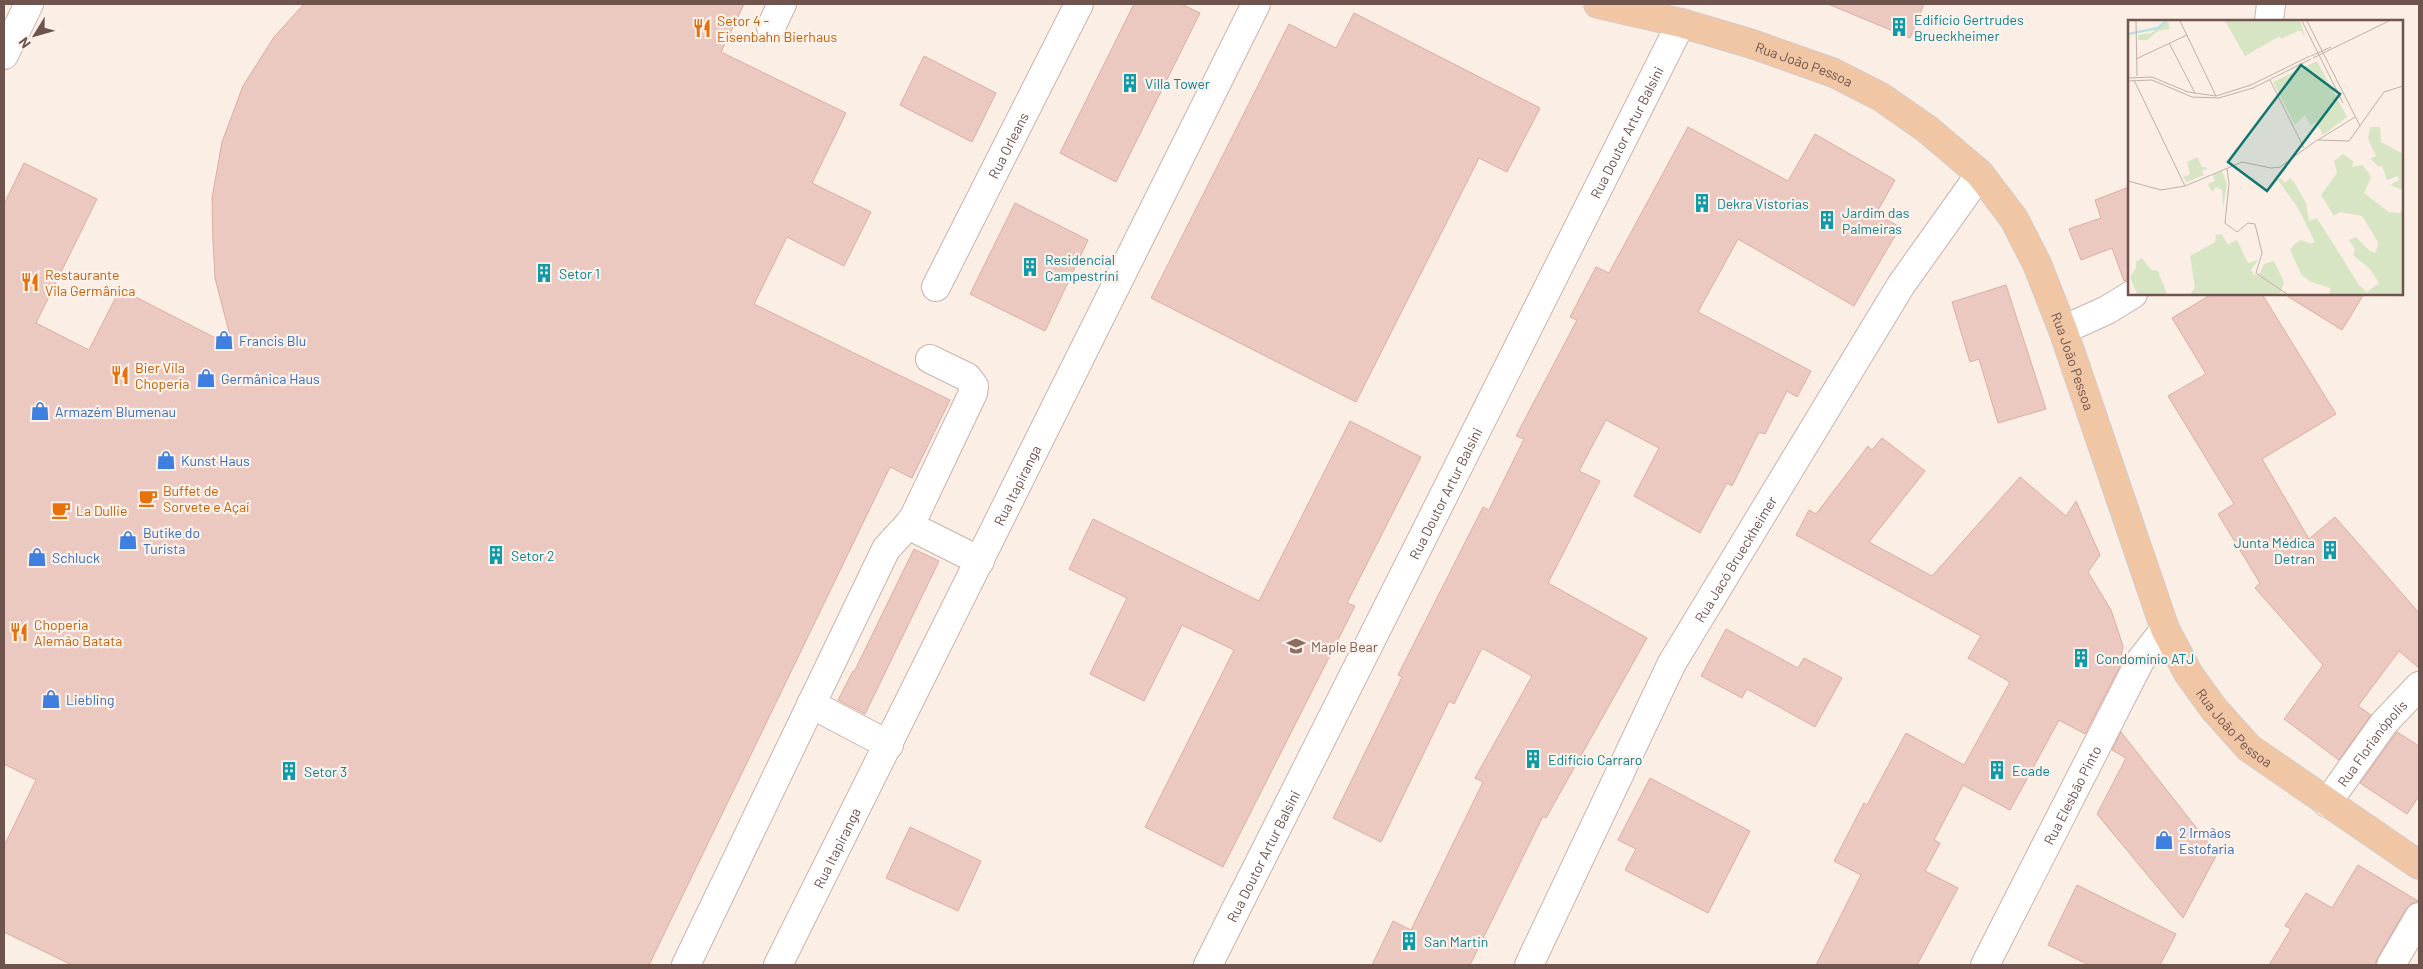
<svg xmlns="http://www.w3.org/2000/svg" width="2423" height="969" viewBox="0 0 2423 969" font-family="Barlow,sans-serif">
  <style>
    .building { fill: #ecc9c0; stroke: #ddada2 }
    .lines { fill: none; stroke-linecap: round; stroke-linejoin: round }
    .minor-casing { stroke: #c9b4ac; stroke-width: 30 }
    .major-casing { stroke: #d4cbca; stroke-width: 30 }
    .minor { stroke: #fff; stroke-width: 28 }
    .major { stroke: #f1c6a4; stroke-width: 28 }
    .labels { text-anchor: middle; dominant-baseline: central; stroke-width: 4.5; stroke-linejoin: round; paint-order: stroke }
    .culture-label { font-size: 14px; fill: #0d838f; stroke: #fdf2eb; text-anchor: start }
    .food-label { font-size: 14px; fill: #c56008; stroke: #fdf2eb; text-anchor: start }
    .street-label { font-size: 14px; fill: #6f534d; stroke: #fdf2eb }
    .shop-label { font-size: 14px; fill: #366cbe; stroke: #fdf2eb; text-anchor: start }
    .education-label { font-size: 14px; fill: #785e54; stroke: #fdf2eb; text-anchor: start }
    .inset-river { fill: none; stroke: #bce1df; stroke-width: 2.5 }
    .inset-road { fill: none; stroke: #c2b0a8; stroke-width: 1 }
    .view { fill: #0f766e; fill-opacity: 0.15; stroke: #0f766e; stroke-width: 2.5 }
    .inset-edge { fill: none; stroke: #6f534d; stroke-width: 2.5 }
  </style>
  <rect width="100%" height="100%" fill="#faeee5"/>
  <g class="building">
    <polygon points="304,4 744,4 721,52 846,113 812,183 871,212 844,266 787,237 754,304 950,400 912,478 890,467 649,965 72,965 4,932 4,846 36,780 4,764 4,204 24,163 97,199 36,323 89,350 120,289 233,347 215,278 213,242 212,198 222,142 243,86 274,37"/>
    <polygon points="1134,4 1181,4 1200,13 1116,182 1060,153"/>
    <polygon points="1828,4 1924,4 1910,38"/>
    <polygon points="1354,13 1540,108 1507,172 1479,158 1356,402 1151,298 1289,24 1336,48"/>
    <polygon points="924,56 996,93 972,142 900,105"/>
    <polygon points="1688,127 1788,181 1815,134 1895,180 1876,214 1900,227 1854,306 1738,239 1698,312 1811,371 1797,397 1787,391 1765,434 1759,432 1732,486 1727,483 1700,533 1634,496 1659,448 1606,420 1579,471 1600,481 1548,583 1647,638 1546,818 1543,816 1470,965 1372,965 1393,921 1411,930 1483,782 1475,778 1532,676 1482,648 1454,704 1449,701 1381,842 1333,818 1402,677 1398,675 1483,507 1489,510 1524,439 1516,436 1577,320 1570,317 1596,267 1609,273"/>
    <polygon points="2129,187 2129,279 2124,281 2112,248 2081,260 2069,229 2101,218 2095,200"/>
    <polygon points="1015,203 1088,240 1045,331 970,294"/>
    <polygon points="2006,285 2046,409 1998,423 1979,359 1970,362 1952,302"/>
    <polygon points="2212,294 2262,294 2336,414 2262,459 2309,539 2335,517 2419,613 2419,668 2399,651 2358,706 2371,715 2339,760 2284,719 2323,665 2255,588 2260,583 2218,514 2234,504 2168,396 2206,374 2172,318"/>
    <polygon points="2284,294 2364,294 2342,330"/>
    <polygon points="1350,421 1421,457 1347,603 1355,606 1223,867 1145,827 1234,650 1182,625 1144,701 1090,674 1127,598 1069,569 1093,519 1259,601"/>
    <polygon points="1882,438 1925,471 1869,542 1932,576 2020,477 2066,516 2076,501 2100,555 2088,572 2111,610 2123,646 2119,668 2085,734 2059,720 2010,810 1963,785 1934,840 1940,843 1925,871 1958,888 1917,965 1816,965 1861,875 1834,861 1864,803 1867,805 1906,733 1964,765 2010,682 1968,658 1981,636 1796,535 1809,510 1816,514 1868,446 1872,450"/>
    <polygon points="914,549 939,561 865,714 838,700 853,671 854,672"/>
    <polygon points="1726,629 1798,668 1804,658 1842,678 1815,727 1747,689 1742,698 1701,676"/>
    <polygon points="2121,732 2217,854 2183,918 2097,814 2126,758 2112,750"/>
    <polygon points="2397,732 2419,746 2419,796 2407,814 2360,783"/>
    <polygon points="1650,778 1750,831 1708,913 1625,870 1636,849 1618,840"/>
    <polygon points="910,827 981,861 958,911 886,878"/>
    <polygon points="2358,865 2418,901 2411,904 2406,909 2378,957 2375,965 2269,965 2291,929 2285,926 2306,893 2332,908"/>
    <polygon points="2077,885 2176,934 2160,965 2089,965 2048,945"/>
  </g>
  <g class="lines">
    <g class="minor-casing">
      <g id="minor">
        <polyline points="2269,21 2271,4"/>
        <polyline points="771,27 782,4"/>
        <polyline points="4,55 29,4"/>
        <path id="s1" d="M 936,287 L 1079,4"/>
        <polyline points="2063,330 2107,310 2133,294"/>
        <polyline points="908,525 914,517 973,393 974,386 967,377 930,359"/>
        <polyline points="811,704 889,745"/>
        <path id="s2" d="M 2327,803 L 2384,723 L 2419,686"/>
        <polyline points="686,965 886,549 908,525 980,561"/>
        <path id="s3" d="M 778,965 L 1256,4"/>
        <path id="s4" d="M 1208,965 L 1681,23"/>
        <path id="s5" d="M 1529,965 L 1672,663 L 1901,285 L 1980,174"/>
        <path id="s6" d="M 1985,965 L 2140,661 L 2165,629"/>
        <polyline points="2391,965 2419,917"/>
      </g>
    </g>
    <g class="major-casing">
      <g id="major">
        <path id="s7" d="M 1598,4 L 1681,23 L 1752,44 L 1834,73 L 1881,97 L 1927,129 L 1980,174 L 2014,219 L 2037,264 L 2063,330 L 2165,629 L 2188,673 L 2214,709 L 2249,748 L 2419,865"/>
      </g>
    </g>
    <use href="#minor" class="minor"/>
    <use href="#major" class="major"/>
  </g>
  <defs>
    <g id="building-bare" transform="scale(1.5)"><path d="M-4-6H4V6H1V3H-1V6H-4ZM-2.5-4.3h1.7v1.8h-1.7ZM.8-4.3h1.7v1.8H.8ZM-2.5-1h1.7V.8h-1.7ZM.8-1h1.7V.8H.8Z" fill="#0f9aa8" stroke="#fdf2eb" stroke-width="2.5" paint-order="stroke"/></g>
    <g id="restaurant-bare" transform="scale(1.5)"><path d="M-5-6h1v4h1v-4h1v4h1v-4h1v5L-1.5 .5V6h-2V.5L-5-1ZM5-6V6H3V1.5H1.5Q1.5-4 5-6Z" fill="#e8710a" stroke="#fdf2eb" stroke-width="2.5" paint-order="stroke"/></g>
    <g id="shop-bare" transform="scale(1.5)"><path d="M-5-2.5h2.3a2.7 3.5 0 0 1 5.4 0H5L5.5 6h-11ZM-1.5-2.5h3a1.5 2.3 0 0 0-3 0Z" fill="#3f7fe0" stroke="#fdf2eb" stroke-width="2.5" paint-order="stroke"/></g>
    <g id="cafe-bare" transform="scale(1.5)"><path d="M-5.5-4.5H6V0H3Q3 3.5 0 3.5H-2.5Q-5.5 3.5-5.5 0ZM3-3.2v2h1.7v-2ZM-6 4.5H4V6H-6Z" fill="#e8710a" stroke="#fdf2eb" stroke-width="2.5" paint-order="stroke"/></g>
    <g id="school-bare" transform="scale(1.5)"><path d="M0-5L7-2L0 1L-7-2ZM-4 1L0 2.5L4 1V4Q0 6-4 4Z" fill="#8d6e63" stroke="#fdf2eb" stroke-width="2.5" paint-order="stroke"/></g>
  </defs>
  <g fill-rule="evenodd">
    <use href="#building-bare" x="1899" y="27"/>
    <use href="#restaurant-bare" x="702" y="28"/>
    <use href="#building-bare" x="1130" y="83"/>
    <use href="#building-bare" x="1702" y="203"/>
    <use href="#building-bare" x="1827" y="220"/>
    <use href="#building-bare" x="1030" y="267"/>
    <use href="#building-bare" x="544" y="273"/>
    <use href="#restaurant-bare" x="30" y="282"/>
    <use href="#shop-bare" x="224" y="340"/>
    <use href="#restaurant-bare" x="120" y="375"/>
    <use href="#shop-bare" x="206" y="378"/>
    <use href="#shop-bare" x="40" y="411"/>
    <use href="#shop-bare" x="166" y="460"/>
    <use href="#cafe-bare" x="148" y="498"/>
    <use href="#cafe-bare" x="61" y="510"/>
    <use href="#shop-bare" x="128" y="540"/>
    <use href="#building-bare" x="2330" y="550"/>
    <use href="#building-bare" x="496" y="555"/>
    <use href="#shop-bare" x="37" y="557"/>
    <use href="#restaurant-bare" x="19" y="632"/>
    <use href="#school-bare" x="1296" y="646"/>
    <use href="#building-bare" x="2081" y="658"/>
    <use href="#shop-bare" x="51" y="699"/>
    <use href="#building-bare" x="1533" y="759"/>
    <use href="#building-bare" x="1997" y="770"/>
    <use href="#building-bare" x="289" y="771"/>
    <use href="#shop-bare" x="2164" y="840"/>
    <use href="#building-bare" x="1409" y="941"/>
  </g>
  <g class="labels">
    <g class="culture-label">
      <text x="1914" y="19">Edifício Gertrudes<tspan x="1914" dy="16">Brueckheimer</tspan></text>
      <text x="1145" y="83">Villa Tower</text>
      <text x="1717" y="203">Dekra Vistorias</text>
      <text x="1842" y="212">Jardim das<tspan x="1842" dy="16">Palmeiras</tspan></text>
      <text x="1045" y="259">Residencial<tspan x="1045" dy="16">Campestrini</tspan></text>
      <text x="559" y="273">Setor 1</text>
      <text x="2315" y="542" text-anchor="end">Junta Médica<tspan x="2315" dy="16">Detran</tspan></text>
      <text x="511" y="555">Setor 2</text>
      <text x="2096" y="658">Condomínio ATJ</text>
      <text x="1548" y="759">Edifício Carraro</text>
      <text x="2012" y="770">Ecade</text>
      <text x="304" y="771">Setor 3</text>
      <text x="1424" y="941">San Martin</text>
    </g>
    <g class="food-label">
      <text x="717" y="20">Setor 4 -<tspan x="717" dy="16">Eisenbahn Bierhaus</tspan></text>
      <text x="45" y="274">Restaurante<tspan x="45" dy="16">Vila Germânica</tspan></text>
      <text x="135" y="367">Bier Vila<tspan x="135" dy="16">Choperia</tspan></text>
      <text x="163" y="490">Buffet de<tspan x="163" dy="16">Sorvete e Açaí</tspan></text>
      <text x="76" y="510">La Dullie</text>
      <text x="34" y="624">Choperia<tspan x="34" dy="16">Alemão Batata</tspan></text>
    </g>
    <g class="street-label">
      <text stroke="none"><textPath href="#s7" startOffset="215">Rua João Pessoa</textPath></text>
      <text stroke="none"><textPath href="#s4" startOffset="932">Rua Doutor Artur Balsini</textPath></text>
      <text stroke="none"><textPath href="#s1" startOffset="159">Rua Orleans</textPath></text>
      <text stroke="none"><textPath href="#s7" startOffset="635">Rua João Pessoa</textPath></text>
      <text stroke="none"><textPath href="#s3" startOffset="536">Rua Itapiranga</textPath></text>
      <text stroke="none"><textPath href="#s4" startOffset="528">Rua Doutor Artur Balsini</textPath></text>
      <text stroke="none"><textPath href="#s5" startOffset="456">Rua Jacó Brueckheimer</textPath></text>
      <text stroke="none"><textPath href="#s7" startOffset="1040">Rua João Pessoa</textPath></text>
      <text stroke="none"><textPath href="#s2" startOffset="75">Rua Florianópolis</textPath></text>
      <text stroke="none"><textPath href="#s6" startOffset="191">Rua Elesbão Pinto</textPath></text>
      <text stroke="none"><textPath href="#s3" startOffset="131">Rua Itapiranga</textPath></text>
      <text stroke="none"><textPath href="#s4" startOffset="122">Rua Doutor Artur Balsini</textPath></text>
    </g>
    <g class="shop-label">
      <text x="239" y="340">Francis Blu</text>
      <text x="221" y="378">Germânica Haus</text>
      <text x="55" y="411">Armazém Blumenau</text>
      <text x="181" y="460">Kunst Haus</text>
      <text x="143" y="532">Butike do<tspan x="143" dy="16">Turista</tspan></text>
      <text x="52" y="557">Schluck</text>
      <text x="66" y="699">Liebling</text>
      <text x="2179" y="832">2 Irmãos<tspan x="2179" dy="16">Estofaria</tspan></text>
    </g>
    <g class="education-label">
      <text x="1311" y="646">Maple Bear</text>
    </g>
  </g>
  <g transform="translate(2128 20)">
    <rect width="275" height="275" fill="#faeee5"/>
    <path d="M 40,1 L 42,9 L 30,11 L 19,20 L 10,20 L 10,15 L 23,13 ZM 97,1 L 172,1 L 177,16 L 172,10 L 153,19 L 152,16 L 117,36 ZM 189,41 L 219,97 L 195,115 L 188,102 L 182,105 L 177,95 L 167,105 L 145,62 ZM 242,107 L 252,107 L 253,122 L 275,134 L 275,170 L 262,165 L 271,160 L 270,156 L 259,160 L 254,145 L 251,147 L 243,139 L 239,140 L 248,136 L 240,119 ZM 215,134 L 225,141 L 224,147 L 234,145 L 241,153 L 243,158 L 236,173 L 261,192 L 272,193 L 275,188 L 275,274 L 202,274 L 202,268 L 181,261 L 173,254 L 165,236 L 162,229 L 167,224 L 173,220 L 183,224 L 187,222 L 170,188 L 150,160 L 152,158 L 157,163 L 162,158 L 166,162 L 178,183 L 181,201 L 189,198 L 231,265 L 239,272 L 251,263 L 242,249 L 225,235 L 227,229 L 221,220 L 228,217 L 242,231 L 247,233 L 249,228 L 250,222 L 234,196 L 212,192 L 206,196 L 193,175 L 209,153 L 206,141 ZM 69,137 L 74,147 L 81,148 L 74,151 L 76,155 L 59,162 L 55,157 L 62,154 L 59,142 ZM 94,151 L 99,164 L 95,188 L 94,170 L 88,167 L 84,172 L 80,164 L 87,161 L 85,155 ZM 94,214 L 100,225 L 108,220 L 110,222 L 120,243 L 130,240 L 123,250 L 126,255 L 131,255 L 136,244 L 146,241 L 156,262 L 152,274 L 62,274 L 67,268 L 62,236 L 87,222 L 88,215 ZM 14,238 L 23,250 L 30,251 L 39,274 L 9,274 L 2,257 L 8,248 L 8,242 Z" fill="#d8e5c5"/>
    <path class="inset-river" d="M 0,14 L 30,8 L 38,1"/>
    <path class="inset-road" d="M 8,1 L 9,56M 52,1 L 88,76M 174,1 L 215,83M 179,1 L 232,106M 41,23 L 67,73M 183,36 L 203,27M 185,38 L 261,1M 8,39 L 59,15M 0,58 L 24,57 L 60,72 L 88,76 L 123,65 L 182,36M 6,60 L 57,166M 142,60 L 176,128M 0,61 L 24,60 L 64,77 L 91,78 L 125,68 L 183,39M 190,120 L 227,97M 99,148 L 101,164 L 97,203 L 109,212 L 120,203 L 127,204 L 134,233 L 128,253 L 159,274M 0,161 L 33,170 L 57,166 L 114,142 L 143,148 L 152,147 L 189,120 L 221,121 L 256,72 L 275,66"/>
    <path class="view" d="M 173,45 L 212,74 L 139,171 L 100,142 Z"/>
    <rect width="275" height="275" class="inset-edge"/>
  </g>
  <rect width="2423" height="969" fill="none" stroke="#6f534d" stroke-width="10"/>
  <g transform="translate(35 35) rotate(233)" stroke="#fdf2eb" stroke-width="4" paint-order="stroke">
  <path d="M0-4L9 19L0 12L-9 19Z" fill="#6f534d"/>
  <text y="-8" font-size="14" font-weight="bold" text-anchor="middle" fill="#6f534d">N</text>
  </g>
</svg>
